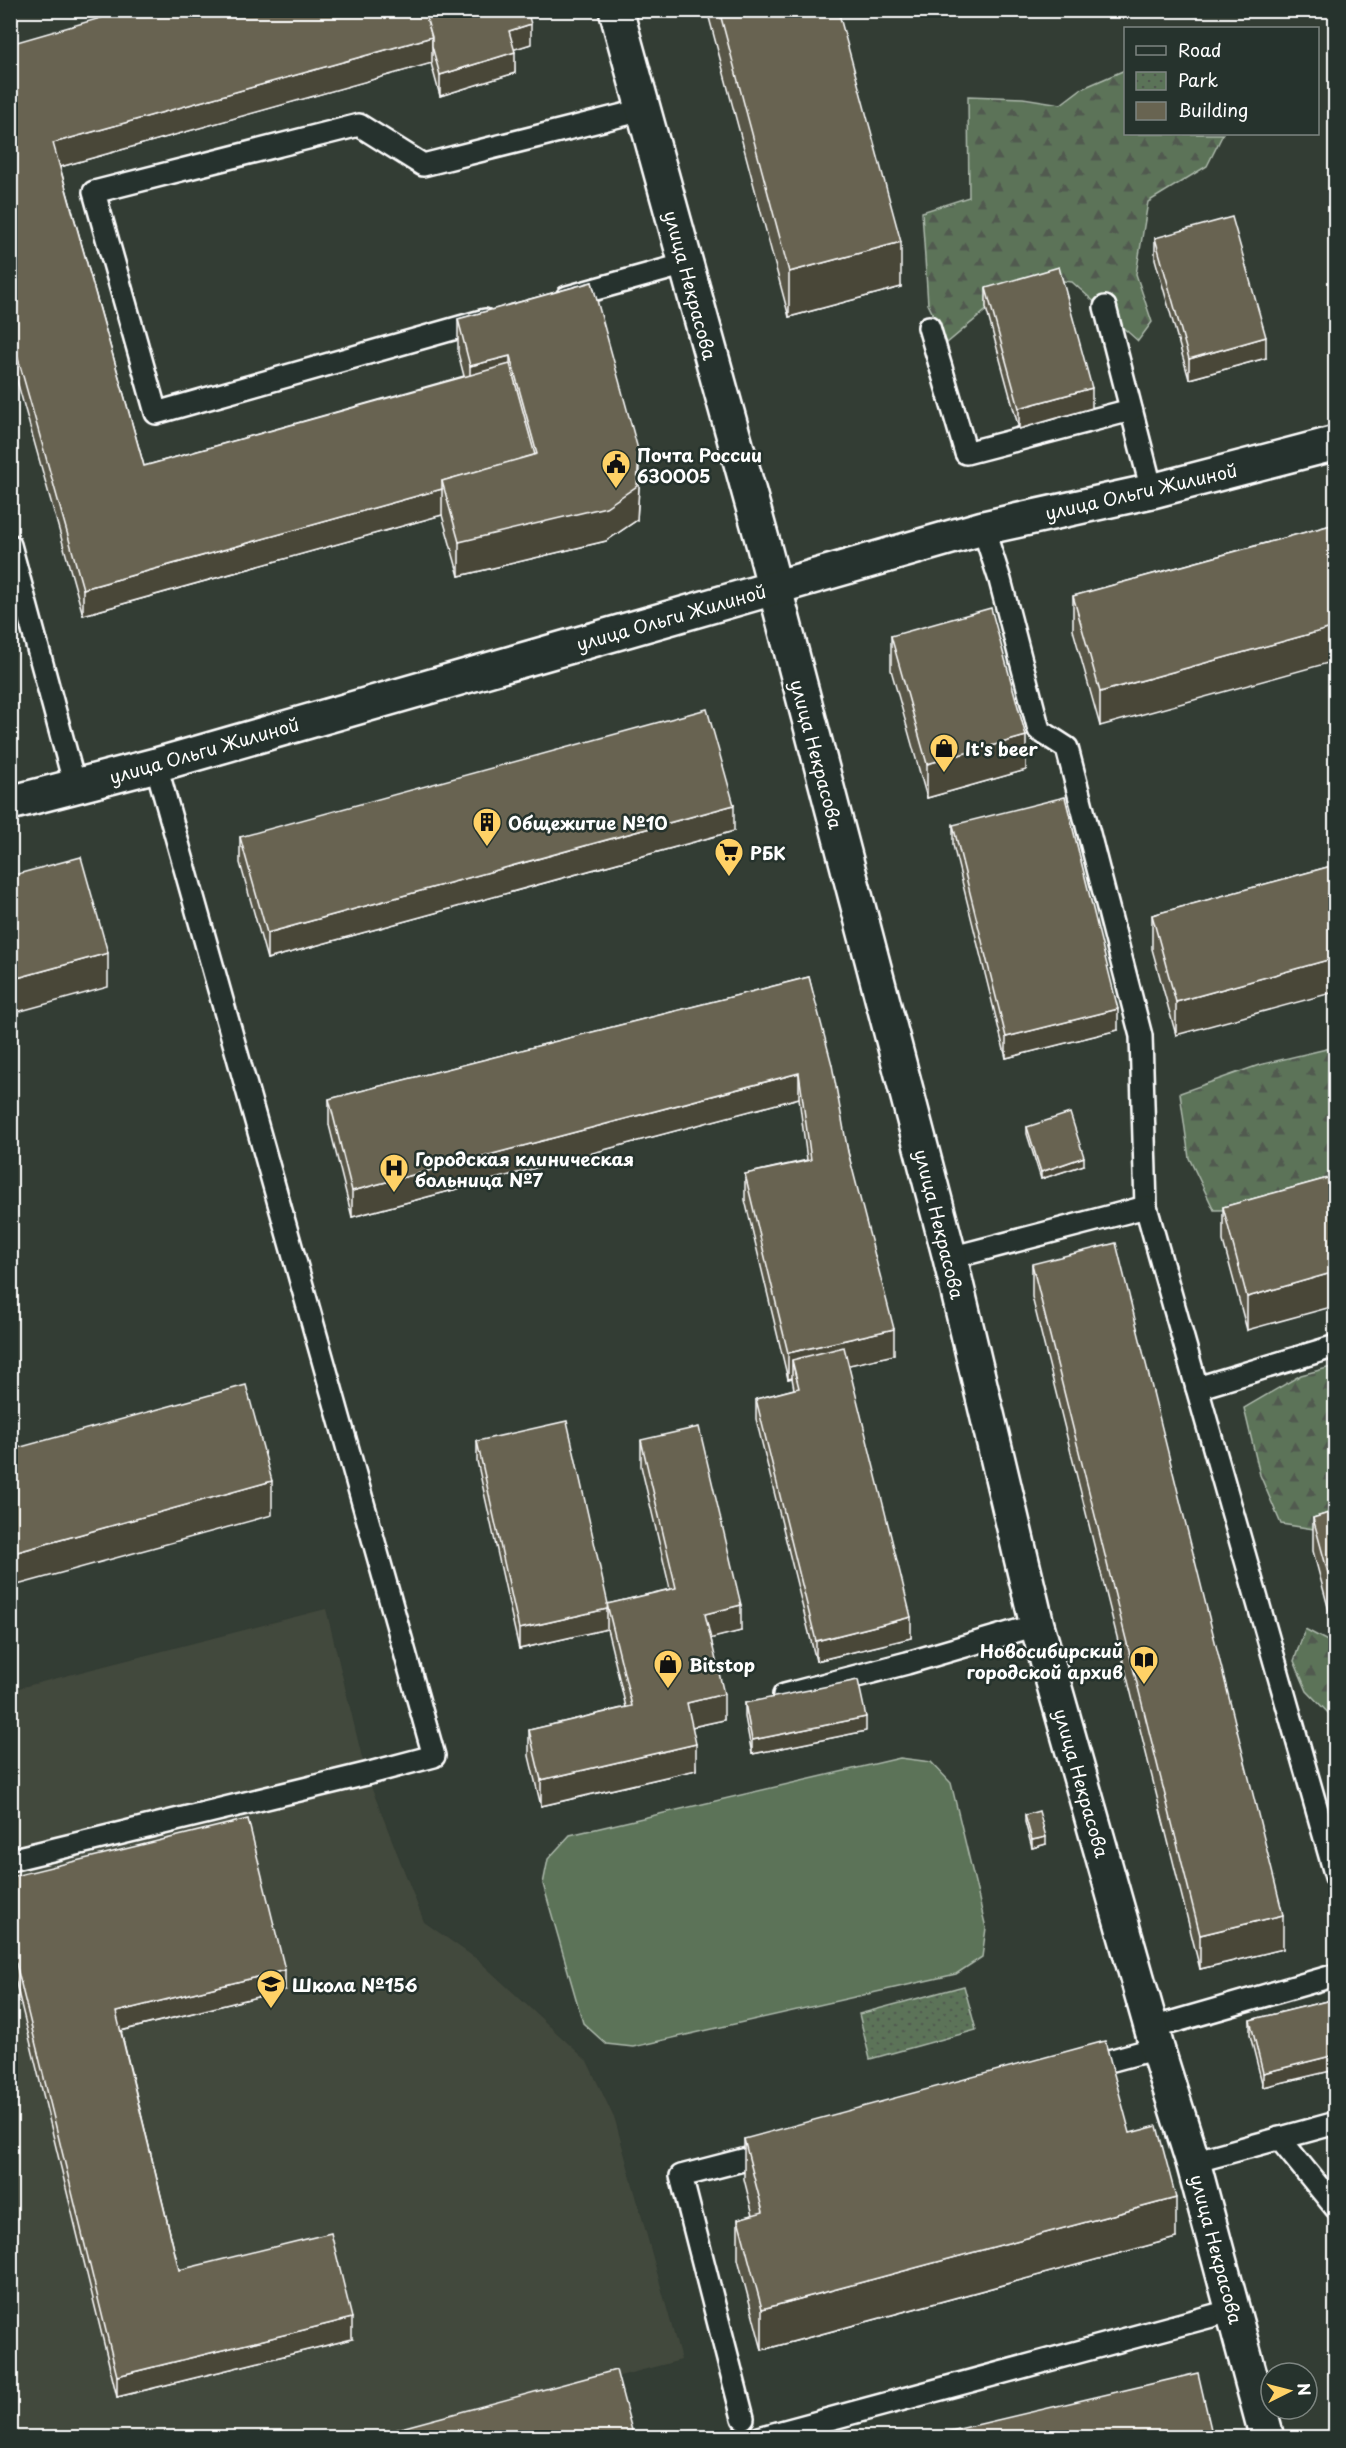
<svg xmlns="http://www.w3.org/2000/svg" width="1346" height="2448" viewBox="0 0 1346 2448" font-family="'Playpen Sans',sans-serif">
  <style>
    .built { fill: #43493d }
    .forest { fill: url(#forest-firs); stroke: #adb9ac; stroke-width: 1.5 }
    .park { fill: url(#park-dots); stroke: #adb9ac; stroke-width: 1.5 }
    .garden { fill: #5b7358; stroke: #adb9ac; stroke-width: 1.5 }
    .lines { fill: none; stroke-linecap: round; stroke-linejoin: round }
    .service-casing { stroke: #fff; stroke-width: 26 }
    .minor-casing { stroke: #fff; stroke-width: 38 }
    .service { stroke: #26332d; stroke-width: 21 }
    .minor { stroke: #26332d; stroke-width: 33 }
    .wall { fill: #595646; stroke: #fff; stroke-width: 1.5 }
    .shaded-wall { fill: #494639; stroke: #fff; stroke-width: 1.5 }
    .building { fill: #686451; stroke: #fff; stroke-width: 1.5 }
    .labels { text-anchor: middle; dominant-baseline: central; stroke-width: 5; stroke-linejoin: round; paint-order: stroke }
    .street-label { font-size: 18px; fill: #fff; stroke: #26332d }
    .poi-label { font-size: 18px; font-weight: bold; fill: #fff; stroke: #26332d; text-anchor: start }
  </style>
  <defs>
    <pattern id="forest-firs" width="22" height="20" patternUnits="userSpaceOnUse" patternTransform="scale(1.5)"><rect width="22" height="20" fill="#5b7358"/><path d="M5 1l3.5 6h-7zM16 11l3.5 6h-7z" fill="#515a50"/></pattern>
    <pattern id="park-dots" width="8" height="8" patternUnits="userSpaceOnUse" patternTransform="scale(1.5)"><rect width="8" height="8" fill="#5b7358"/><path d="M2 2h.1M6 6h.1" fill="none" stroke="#515a50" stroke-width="1.8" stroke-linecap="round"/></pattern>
  </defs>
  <rect width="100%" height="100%" fill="#333d34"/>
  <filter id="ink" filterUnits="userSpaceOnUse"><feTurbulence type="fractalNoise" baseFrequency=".0167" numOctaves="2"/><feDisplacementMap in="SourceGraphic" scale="12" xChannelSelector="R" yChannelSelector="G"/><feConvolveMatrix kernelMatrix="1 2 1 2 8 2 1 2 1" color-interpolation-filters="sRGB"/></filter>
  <g filter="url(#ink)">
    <polygon class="built" points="326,1609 366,1774 424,1922 478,1960 587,2061 615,2120 681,2360 385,2437 11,2438 11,1690"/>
    <g class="forest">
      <polygon points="1125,70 1126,134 1223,134 1207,166 1148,202 1136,274 1152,322 1138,341 1072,282 1026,277 947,343 928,304 922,212 969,197 968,96 1023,98 1061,104 1081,89"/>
      <polygon points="1335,1047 1335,1200 1298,1209 1214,1210 1189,1158 1180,1093 1259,1065"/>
      <polygon points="1335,1366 1335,1528 1327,1531 1281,1524 1260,1475 1244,1408 1301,1375"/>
      <polygon points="1305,1629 1335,1645 1335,1720 1307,1691 1294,1661"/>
    </g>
    <polygon class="park" points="964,1986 976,2030 870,2059 859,2014"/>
    <polygon class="garden" points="900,1758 931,1762 951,1783 986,1928 982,1957 956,1974 633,2047 606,2044 583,2023 543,1884 548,1859 570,1835"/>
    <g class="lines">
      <g class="service-casing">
        <g id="service">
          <polyline points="567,297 686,264"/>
          <polyline points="1105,307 1152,491"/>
          <polyline points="485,320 156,413 94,192 359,125 423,165 643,110"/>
          <polyline points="929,327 966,453 1131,410"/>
          <polyline points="983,528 1000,580 1039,730 1067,748 1141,1036 1146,1207"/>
          <polyline points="10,545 75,786"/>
          <polyline points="950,1258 1146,1207 1197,1388 1336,1346"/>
          <polyline points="1197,1388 1336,1877"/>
          <polyline points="784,1695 907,1663 1037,1625"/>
          <polyline points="10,1860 366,1774 434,1756 156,765"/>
          <polyline points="1152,2028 1336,1975"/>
          <polyline points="1083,2068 1157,2048"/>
          <polyline points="1279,2138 1336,2208"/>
          <polyline points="1193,2162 1336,2123"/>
          <polyline points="743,2418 681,2176 770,2153"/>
          <polyline points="759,2438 1234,2310"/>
        </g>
      </g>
      <g class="minor-casing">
        <g id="minor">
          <polyline points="616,10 763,543 950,1258 1037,1625 1157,2048 1193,2162 1267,2438"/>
          <polyline points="10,803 156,765 983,528 1152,491 1336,443"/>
        </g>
      </g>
      <use href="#service" class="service"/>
      <use href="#minor" class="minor"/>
    </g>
    <g class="wall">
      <polygon points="707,10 838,10 901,287 789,317"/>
      <polygon points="10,44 531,44 514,49 515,73 440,96 431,63 60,167 144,466 464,376 458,353 458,319 592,282 639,487 637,520 606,541 459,576 442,515 83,615 10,356"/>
      <polygon points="1155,238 1266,358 1189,379 1155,259"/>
      <polygon points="986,288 1092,408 1019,429 986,308"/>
      <polygon points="1335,524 1100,726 1073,630 1073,596"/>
      <polygon points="891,636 1026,770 927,798 891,670"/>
      <polygon points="953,825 1118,1030 1006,1058 953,845"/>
      <polygon points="734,831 267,959 240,863 240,837"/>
      <polygon points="1335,865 1176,1035 1152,949 1152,915"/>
      <polygon points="809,977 848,1152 894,1355 848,1365 911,1638 816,1661 756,1419 756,1399 794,1389 792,1378 788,1379 745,1200 745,1174 807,1160 799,1098 352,1217 329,1125 329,1099"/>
      <polygon points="1027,1127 1084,1165 1041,1179 1027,1134"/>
      <polygon points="1335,1176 1247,1330 1223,1241 1223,1207"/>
      <polygon points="1032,1264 1283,1949 1200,1969 1032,1297"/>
      <polygon points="641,1440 741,1631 711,1638 724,1720 692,1727 696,1770 541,1806 529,1756 529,1730 626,1707 607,1629 519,1649 477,1461 477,1441 608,1604 670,1589 641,1466"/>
      <polygon points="1335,1511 1335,1633 1313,1551 1313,1518"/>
      <polygon points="745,1703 866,1731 752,1754 745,1717"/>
      <polygon points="1025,1815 1046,1844 1032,1848 1025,1822"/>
      <polygon points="10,1877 285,1990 121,2031 179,2270 352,2339 117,2397 10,1959"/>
      <polygon points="1335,1999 1335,2070 1263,2087 1250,2035 1250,2020"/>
      <polygon points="1130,2133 1176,2238 762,2350 738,2259 738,2219 753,2215 744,2179 744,2139"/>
    </g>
    <g class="shaded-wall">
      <polygon points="531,24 531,44 509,51 509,31"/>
      <polygon points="432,37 432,63 53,169 53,143"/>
      <polygon points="515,52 515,73 440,96 440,75"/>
      <polygon points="901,242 901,287 789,317 789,272"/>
      <polygon points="1266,337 1266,358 1189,379 1189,359"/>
      <polygon points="510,356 510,389 470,400 470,366"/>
      <polygon points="1092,388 1092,408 1019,429 1019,408"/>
      <polygon points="639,453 639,487 637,520 606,541 459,576 459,542"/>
      <polygon points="442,489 442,515 83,615 83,589"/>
      <polygon points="1335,627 1335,661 1100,726 1100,692"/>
      <polygon points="1026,736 1026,770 927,798 927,764"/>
      <polygon points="734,805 734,831 267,959 267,933"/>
      <polygon points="108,953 108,987 10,1014 10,980"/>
      <polygon points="1335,958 1335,992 1176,1035 1176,1002"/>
      <polygon points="1118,1009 1118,1030 1006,1058 1006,1037"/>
      <polygon points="799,1073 799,1098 352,1217 352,1191"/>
      <polygon points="1084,1157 1084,1165 1041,1179 1041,1172"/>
      <polygon points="1335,1272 1335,1306 1247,1330 1247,1297"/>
      <polygon points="894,1329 894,1355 796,1377 792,1360 792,1378 788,1379 788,1353"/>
      <polygon points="272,1481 272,1515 10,1587 10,1554"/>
      <polygon points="741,1605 741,1631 705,1640 705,1614"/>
      <polygon points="607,1609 607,1629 519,1649 519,1629"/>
      <polygon points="911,1617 911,1638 816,1661 816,1641"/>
      <polygon points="724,1694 724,1720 687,1728 687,1703"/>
      <polygon points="866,1717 866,1731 752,1754 752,1740"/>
      <polygon points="696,1744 696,1770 541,1806 541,1780"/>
      <polygon points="1046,1837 1046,1844 1032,1848 1032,1840"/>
      <polygon points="1283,1915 1283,1949 1200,1969 1200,1935"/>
      <polygon points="285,1970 285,1990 116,2032 116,2012"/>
      <polygon points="1335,2055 1335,2070 1263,2087 1263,2073"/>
      <polygon points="1176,2198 1176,2238 762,2350 762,2309"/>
      <polygon points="352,2318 352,2339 117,2397 117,2376"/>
    </g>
    <g class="building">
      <polygon points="128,10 424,10 432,37 53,143 144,466 510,364 535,455 442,481 442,489 83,589 10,330 10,44"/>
      <polygon points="424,10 527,10 531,24 509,31 515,52 440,75 432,46 432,37"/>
      <polygon points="719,10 838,10 901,242 789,272"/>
      <polygon points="1232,217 1266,337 1189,359 1155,238"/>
      <polygon points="1059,267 1092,388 1019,408 986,288"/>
      <polygon points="592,282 639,453 637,486 606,507 459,542 442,481 537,454 510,356 470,366 458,319"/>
      <polygon points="1335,524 1335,627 1100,692 1073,596"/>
      <polygon points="991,608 1026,736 927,764 891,636"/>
      <polygon points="707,709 734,805 267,933 240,837"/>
      <polygon points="1065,797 1118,1009 1006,1037 953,825"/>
      <polygon points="81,857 108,953 10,980 10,876"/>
      <polygon points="1335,865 1335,958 1176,1002 1152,915"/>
      <polygon points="809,977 832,1065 848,1152 894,1329 788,1353 745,1174 811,1160 799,1073 352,1191 329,1099"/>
      <polygon points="1070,1113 1084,1157 1041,1172 1027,1127"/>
      <polygon points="1335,1176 1335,1272 1247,1297 1223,1207"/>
      <polygon points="1116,1243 1283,1915 1200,1935 1032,1264"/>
      <polygon points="844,1347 911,1617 816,1641 756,1399 799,1388 792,1360"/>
      <polygon points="246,1385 272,1481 10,1554 10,1450"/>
      <polygon points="567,1421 608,1604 607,1609 519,1629 477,1441"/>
      <polygon points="699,1427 741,1605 705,1614 724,1694 687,1703 696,1744 541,1780 529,1730 632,1706 607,1604 676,1588 641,1440"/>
      <polygon points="1335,1511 1335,1599 1313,1518"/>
      <polygon points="858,1680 866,1717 752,1740 745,1703"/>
      <polygon points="1039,1811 1046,1837 1032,1840 1025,1815"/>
      <polygon points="248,1819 285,1970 116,2012 179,2270 331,2233 352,2318 117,2376 10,1939 10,1877"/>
      <polygon points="1335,1999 1335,2055 1263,2073 1250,2020"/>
      <polygon points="1105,2041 1130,2133 1157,2126 1176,2198 762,2309 738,2219 763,2212 744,2139"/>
      <polygon points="616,2370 634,2438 364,2438"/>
      <polygon points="1198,2373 1213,2438 921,2438"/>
    </g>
  </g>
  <defs>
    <g id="civic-pin" transform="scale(1.5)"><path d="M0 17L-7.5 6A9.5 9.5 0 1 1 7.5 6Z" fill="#ffd166" stroke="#26332d"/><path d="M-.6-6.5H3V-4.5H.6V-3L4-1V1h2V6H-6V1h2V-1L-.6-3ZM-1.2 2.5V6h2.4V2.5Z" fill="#111"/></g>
    <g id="shop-pin" transform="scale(1.5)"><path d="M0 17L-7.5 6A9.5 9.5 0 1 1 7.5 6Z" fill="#ffd166" stroke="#26332d"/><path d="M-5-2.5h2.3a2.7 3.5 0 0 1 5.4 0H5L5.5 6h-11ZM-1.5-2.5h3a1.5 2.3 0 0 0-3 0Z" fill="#111"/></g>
    <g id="building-pin" transform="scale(1.5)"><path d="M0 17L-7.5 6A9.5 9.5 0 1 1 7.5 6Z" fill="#ffd166" stroke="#26332d"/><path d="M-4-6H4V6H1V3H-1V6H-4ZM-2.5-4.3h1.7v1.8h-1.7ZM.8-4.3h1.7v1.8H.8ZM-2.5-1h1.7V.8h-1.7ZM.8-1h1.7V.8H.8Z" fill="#111"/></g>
    <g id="supermarket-pin" transform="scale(1.5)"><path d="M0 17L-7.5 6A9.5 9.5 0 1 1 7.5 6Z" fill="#ffd166" stroke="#26332d"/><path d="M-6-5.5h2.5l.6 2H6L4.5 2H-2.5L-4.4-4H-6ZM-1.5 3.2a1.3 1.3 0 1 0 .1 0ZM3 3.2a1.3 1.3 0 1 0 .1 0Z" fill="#111"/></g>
    <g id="hospital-pin" transform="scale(1.5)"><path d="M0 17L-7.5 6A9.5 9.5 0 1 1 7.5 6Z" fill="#ffd166" stroke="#26332d"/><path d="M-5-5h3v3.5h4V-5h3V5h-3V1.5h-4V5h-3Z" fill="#111"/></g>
    <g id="library-pin" transform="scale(1.5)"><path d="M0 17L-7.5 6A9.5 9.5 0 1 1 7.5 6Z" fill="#ffd166" stroke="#26332d"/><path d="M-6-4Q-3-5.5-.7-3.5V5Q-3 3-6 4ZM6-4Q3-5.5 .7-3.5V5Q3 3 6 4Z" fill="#111"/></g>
    <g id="school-pin" transform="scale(1.5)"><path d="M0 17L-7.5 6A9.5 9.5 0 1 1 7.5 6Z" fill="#ffd166" stroke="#26332d"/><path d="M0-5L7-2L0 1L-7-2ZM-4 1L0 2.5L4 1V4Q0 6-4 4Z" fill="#111"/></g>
  </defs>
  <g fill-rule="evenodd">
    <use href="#civic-pin" x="616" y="464"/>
    <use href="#shop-pin" x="944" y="748"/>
    <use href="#building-pin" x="487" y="822"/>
    <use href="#supermarket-pin" x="729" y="852"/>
    <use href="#hospital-pin" x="394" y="1168"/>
    <use href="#library-pin" x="1144" y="1660"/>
    <use href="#shop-pin" x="668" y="1664"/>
    <use href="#school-pin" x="271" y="1984"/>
  </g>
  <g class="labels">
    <g class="street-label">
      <text transform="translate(691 285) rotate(75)">улица Некрасова</text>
      <text transform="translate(1141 491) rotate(-13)">улица Ольги Жилиной</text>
      <text transform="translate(671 617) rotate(-16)">улица Ольги Жилиной</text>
      <text transform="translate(204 750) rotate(-16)">улица Ольги Жилиной</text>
      <text transform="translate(817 754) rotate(75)">улица Некрасова</text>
      <text transform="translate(940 1224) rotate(76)">улица Некрасова</text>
      <text transform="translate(1082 1783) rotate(74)">улица Некрасова</text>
      <text transform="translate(1217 2249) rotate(75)">улица Некрасова</text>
    </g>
    <g class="poi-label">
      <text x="637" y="454">Почта России<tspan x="637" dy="21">630005</tspan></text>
      <text x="965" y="748">It's beer</text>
      <text x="508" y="822">Общежитие №10</text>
      <text x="750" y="852">РБК</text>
      <text x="415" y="1158">Городская клиническая<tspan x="415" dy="21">больница №7</tspan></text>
      <text x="1123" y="1650" text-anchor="end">Новосибирский<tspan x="1123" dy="21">городской архив</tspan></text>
      <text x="689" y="1664">Bitstop</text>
      <text x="292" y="1984">Школа №156</text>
    </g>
  </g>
  <rect width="1346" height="2448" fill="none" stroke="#26332d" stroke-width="36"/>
  <rect x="18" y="18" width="1310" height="2412" fill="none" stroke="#fff" stroke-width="2" filter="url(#ink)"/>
  <rect x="1124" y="27" width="195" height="108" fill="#26332d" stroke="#7d8581" stroke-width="1.5"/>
  <rect x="1136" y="46" width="30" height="9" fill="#26332d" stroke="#7d8581" stroke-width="1.5"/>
  <text x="1178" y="57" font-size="18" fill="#ffffff">Road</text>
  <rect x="1136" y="72" width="30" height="18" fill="url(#park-dots)" stroke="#7d8581" stroke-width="1.5"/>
  <text x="1178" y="87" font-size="18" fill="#ffffff">Park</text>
  <rect x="1136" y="102" width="30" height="18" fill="#686451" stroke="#7d8581" stroke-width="1.5"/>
  <text x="1178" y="117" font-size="18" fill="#ffffff">Building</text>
  <g transform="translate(1289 2391) rotate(84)"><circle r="28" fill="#26332d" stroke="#7d8581" stroke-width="1.5"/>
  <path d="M0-4.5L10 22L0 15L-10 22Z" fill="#ffd166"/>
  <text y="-9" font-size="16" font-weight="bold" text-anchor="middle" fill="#ffffff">N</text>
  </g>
</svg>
